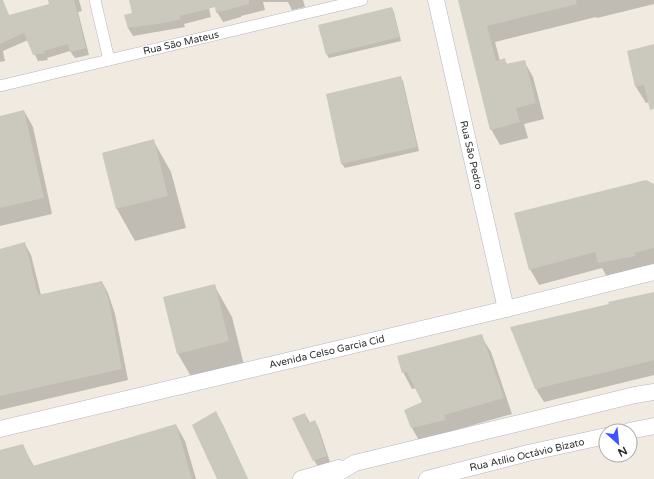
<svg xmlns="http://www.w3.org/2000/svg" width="654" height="479" viewBox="0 0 654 479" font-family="'Varela Round',sans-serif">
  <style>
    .shadow { fill: #0003 }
    .building { fill: #cbc8be }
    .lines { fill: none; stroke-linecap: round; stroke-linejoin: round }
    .street-casing { stroke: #b4b5c2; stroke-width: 12 }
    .secondary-casing { stroke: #b4b5c2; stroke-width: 17 }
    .street { stroke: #fff; stroke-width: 11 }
    .secondary { stroke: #fff; stroke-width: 16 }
    .labels { text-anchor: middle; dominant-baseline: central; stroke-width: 3; stroke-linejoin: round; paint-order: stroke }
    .street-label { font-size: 10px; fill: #2e2e2e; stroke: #fff }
  </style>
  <rect width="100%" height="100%" fill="#f0eae0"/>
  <g class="shadow">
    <polygon points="49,0 79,0 82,11 78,12 89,55 75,58 70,51 47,58 48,60 38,61 28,40 3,51 5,61 0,62 0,13 9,16 50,5"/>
    <polygon points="130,0 207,0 211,17 184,24 185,27 133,36 128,28 126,15 133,14"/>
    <polygon points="214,0 303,0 305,7 292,10 288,2 263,2 265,10 241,16 241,17 223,22 217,12"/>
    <polygon points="459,0 654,0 654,4 597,18 596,17 495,42 500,61 504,60 508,65 524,61 533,77 544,119 524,124 528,138 500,145 491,129"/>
    <polygon points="392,8 394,12 401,41 329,58 327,55"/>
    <polygon points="654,45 654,109 651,102 646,103 636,87 628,51"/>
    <polygon points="401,78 403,81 419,151 345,168 342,164 327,95"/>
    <polygon points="24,111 33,127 52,214 0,226 0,117"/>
    <polygon points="153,140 171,172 186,228 135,241 117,209 103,153"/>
    <polygon points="654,186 654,266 608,279 602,268 539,285 530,269"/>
    <polygon points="25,244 31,255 41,295 102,282 108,293 115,314 128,380 0,410 0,250"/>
    <polygon points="214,285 232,317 246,373 196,385 178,354"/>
    <polygon points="654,293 654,375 544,402 536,389 610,304"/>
    <polygon points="481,336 491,352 512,414 452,431 454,436 421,444 412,428 424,403 416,388 412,389 403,372"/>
    <polygon points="216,413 223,425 248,479 218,479"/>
    <polygon points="305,414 310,423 315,421 319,429 331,465 319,469 314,460"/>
    <polygon points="176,425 185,441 196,479 0,479 0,451 22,445 34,466"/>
  </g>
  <g class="building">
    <polygon points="0,0 3,0 9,15 49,4 48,0 74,0 86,48 70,52 68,44 44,51 45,53 33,55 24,33 0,44"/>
    <polygon points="129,0 249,0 249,4 216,13 215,7 180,16 181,19 164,23 128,28 124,15 132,13"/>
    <polygon points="458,0 576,0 577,4 487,26 496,61 505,58 506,64 525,60 536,103 516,108 520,122 490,130"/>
    <polygon points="392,7 400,37 326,55 318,25"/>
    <polygon points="654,44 654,109 650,110 644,85 635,87 627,51"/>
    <polygon points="401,76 417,147 341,164 326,94"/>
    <polygon points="24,110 44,198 0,208 0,116"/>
    <polygon points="154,139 168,196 116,209 102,153"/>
    <polygon points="646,180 654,184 654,248 634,253 636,256 598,263 595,252 529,270 514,213"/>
    <polygon points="25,242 38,295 102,281 109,301 122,369 0,396 0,249"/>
    <polygon points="215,284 229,341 177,354 163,297"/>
    <polygon points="654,292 654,360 619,369 535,389 510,327 609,304 608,302"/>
    <polygon points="482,334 504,398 444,415 446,420 411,428 404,410 422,402 407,372 402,373 397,356"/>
    <polygon points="216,411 248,479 217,479 192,425"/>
    <polygon points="305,413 308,423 315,420 327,456 313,461 292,418"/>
    <polygon points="176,424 192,479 0,479 0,450 23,444 33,466"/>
  </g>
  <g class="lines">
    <g class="street-casing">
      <g id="street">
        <polyline points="95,0 109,60"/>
        <polyline points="0,86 362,0"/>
      </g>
    </g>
    <g class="secondary-casing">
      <g id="secondary">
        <polyline points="436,0 506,309"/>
        <polyline points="0,429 506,309 654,272"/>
        <polyline points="629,431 654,426"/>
        <polyline points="301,479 339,468"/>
        <polyline points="328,479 355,463 635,395 654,392"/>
        <polyline points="427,479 528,453 606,436"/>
      </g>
    </g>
    <use href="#street" class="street"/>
    <use href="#secondary" class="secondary"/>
  </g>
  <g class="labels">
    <g class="street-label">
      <text transform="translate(181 43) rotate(-13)">Rua São Mateus</text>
      <text transform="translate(471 155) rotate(77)">Rua São Pedro</text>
      <text transform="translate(327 352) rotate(-13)">Avenida Celso Garcia Cid</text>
      <text transform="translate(527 455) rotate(-13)">Rua Atílio Octávio Bizato</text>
    </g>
  </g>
  <g transform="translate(618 443) rotate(153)"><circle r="19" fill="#ffffff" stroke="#ababab"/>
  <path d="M0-3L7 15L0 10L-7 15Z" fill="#3e56ff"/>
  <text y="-6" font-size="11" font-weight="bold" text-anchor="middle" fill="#2e2e2e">N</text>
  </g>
</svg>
